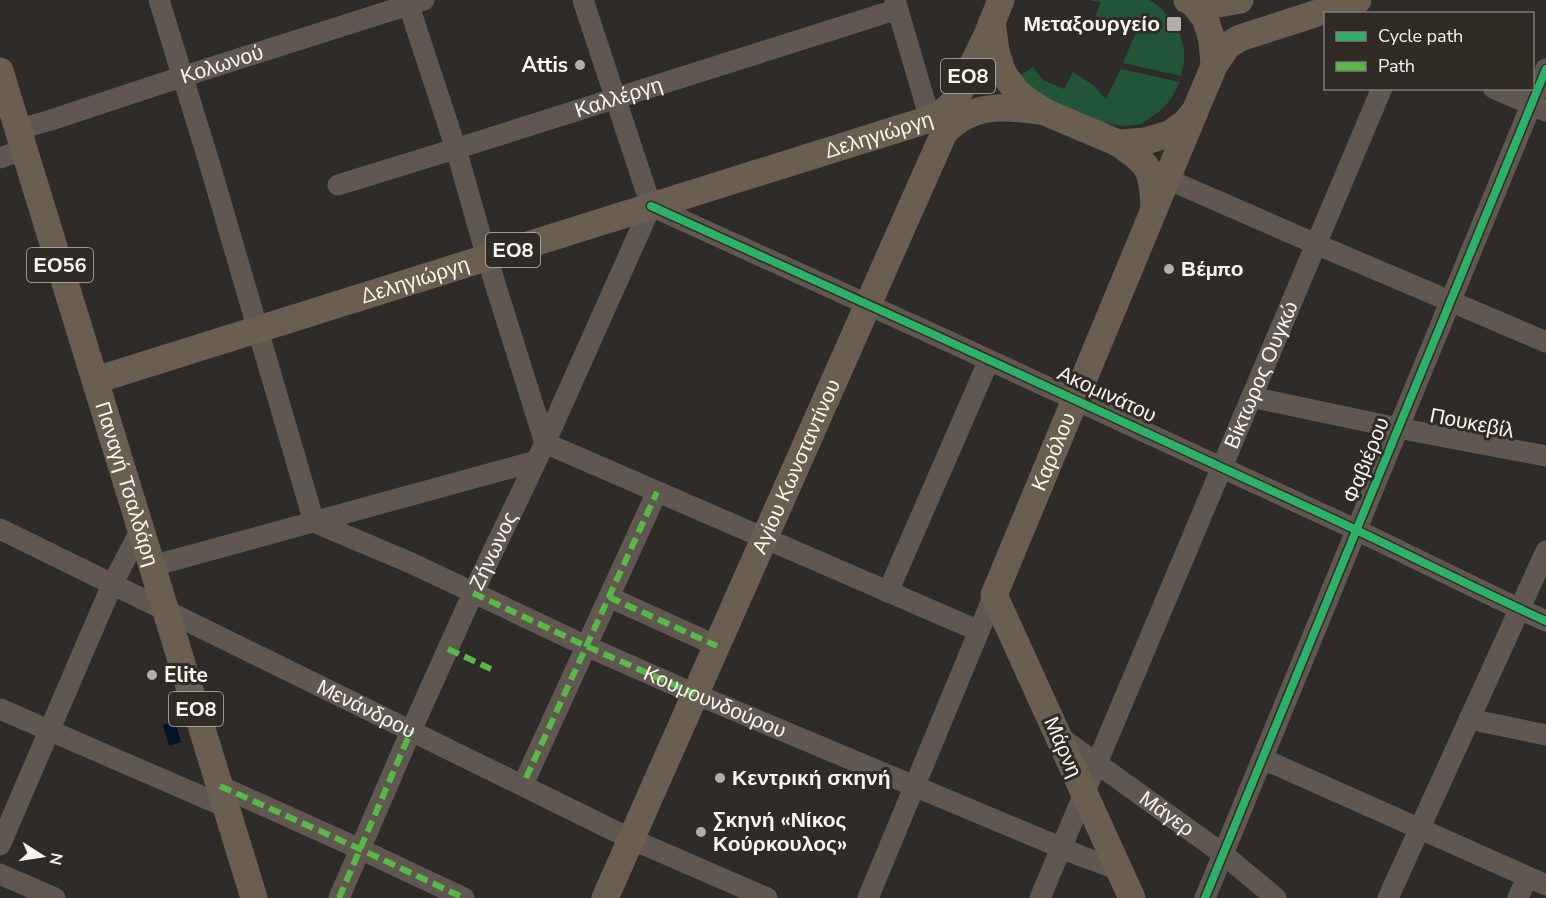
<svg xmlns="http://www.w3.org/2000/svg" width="1546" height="898" viewBox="0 0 1546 898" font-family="'Nunito Sans',sans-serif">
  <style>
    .green { fill: #225537 }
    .water { fill: #041325 }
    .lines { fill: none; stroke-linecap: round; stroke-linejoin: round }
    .minor { stroke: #605850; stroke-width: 21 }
    .major { stroke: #695e4f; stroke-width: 27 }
    .quiet { stroke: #58b947; stroke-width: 6; stroke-dasharray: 12 6; stroke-linecap: butt }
    .cycleway-casing { stroke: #312b26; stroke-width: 11 }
    .cycleway { stroke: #2db169; stroke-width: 8 }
    .poi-dot { fill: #b1aeab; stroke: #312b26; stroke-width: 2 }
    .labels { text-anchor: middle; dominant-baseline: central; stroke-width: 6; stroke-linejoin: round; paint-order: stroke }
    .shield { fill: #312b26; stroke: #bcb8b4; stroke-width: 1.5 }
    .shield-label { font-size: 20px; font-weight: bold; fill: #f8f4f1 }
    .poi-label { font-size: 21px; font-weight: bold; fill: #f8f4f1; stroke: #312b26; text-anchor: start }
    .street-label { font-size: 21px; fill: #f8f4f1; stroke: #312b26 }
  </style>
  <rect width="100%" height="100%" fill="#2e2b29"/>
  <g class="green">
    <path d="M 1089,0 L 1149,0 C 1166,9 1183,32 1184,51 C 1185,60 1183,68 1181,76 L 1123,63 L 1137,30 L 1095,16 L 1101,2 Z"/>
    <polygon points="1033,67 1043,80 1064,89 1073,72 1093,85 1106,99 1121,69 1180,82 1171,99 1160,111 1141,124 1126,126 1109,124 1079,114 1033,91 1021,75"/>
  </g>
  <polygon class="water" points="175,721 181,742 169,746 163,725"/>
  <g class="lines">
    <g class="minor">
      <path id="s1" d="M 159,0 L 209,162 L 314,522 L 411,563 L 586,646 L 695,694 L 1081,856 L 1119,870"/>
      <polyline points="407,0 456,149 487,258 545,443"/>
      <polyline points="583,0 651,206"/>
      <polyline points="895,0 930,119"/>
      <polyline points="1493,88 1546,111"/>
      <path id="s2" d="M 19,129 L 48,121 L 172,80 L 424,0"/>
      <polyline points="0,158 24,149"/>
      <polyline points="1167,179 1316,244 1546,342"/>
      <path id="s3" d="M 338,185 L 471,144 L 898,9"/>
      <path d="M 651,206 C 874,307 1096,408 1318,512 C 1394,547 1469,586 1546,621"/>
      <polyline points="1251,397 1398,428 1546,456"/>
      <polyline points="545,443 979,631"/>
      <path id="s4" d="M 0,529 L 631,839 L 767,898"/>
      <polyline points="152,566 536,461"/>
      <polyline points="888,592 989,360"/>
      <polyline points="609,597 717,646"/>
      <polyline points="0,709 226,807"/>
      <polyline points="1469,719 1546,735"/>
      <path id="s5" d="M 1058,734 L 1067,742 L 1223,854 L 1276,898"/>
      <polyline points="1263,759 1546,885"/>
      <polyline points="526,778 657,492"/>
      <polyline points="220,786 360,849 464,898"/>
      <polyline points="0,845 112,585 141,529"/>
      <polyline points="0,874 55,898"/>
      <path id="s6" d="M 339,898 L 411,731 L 473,593 L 545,443 L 651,206"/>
      <polyline points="868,898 994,595"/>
      <path id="s7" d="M 1040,898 L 1382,88"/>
      <polyline points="1205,898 1546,69"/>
      <polyline points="1388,898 1546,551"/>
      <polyline points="1518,898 1527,877"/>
    </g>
    <g class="major">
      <polyline points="1193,3 1213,5 1240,0"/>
      <polyline points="992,22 996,51 1003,73 1017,92 1027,100 1045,112 1118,143 1135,142 1149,140 1169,134 1185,123 1195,111 1214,66 1212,40 1205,18 1193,3 1187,0"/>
      <polyline points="1214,66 1228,45 1240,38 1358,0"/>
      <path id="s8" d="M 0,71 L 254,898"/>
      <path d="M 1118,143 C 1150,166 1152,167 1154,208"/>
      <path id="s9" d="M 96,380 L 930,119 L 943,112 L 955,101 L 987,35 L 1001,0"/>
      <path id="s10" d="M 605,898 L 944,133 C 972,102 1006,106 1045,112"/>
      <path id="s11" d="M 1132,898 L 994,595 L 1195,111"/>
    </g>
    <g class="quiet">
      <polyline points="473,593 586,646 695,694"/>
      <polyline points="609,597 717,646"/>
      <polyline points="448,649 491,669"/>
      <polyline points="526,778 657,492"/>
      <polyline points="220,786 360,849 464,898"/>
      <polyline points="339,898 411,731"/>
    </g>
    <g class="cycleway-casing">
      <g id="cycleway">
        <path d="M 651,206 C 874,307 1096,408 1318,512 C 1394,547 1469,586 1546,621"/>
        <polyline points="1205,898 1546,69"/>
      </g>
    </g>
    <use href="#cycleway" class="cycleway"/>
  </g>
  <g class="poi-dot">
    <rect x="1166" y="16" width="16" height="16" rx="3"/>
    <circle cx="580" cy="65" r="6"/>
    <circle cx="1169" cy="269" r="6"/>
    <circle cx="152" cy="675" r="6"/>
    <circle cx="720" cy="778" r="6"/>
    <circle cx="701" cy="832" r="6"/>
  </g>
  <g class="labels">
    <g class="shield">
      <rect x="941" y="59" width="54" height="34" rx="4.5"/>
      <rect x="486" y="233" width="54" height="34" rx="4.5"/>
      <rect x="27" y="248" width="66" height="34" rx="4.5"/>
      <rect x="169" y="692" width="54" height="34" rx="4.5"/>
    </g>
    <g class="shield-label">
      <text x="968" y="76">ΕΟ8</text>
      <text x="513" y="250">ΕΟ8</text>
      <text x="60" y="265">ΕΟ56</text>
      <text x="196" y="709">ΕΟ8</text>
    </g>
    <g class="poi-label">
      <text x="1160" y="24" text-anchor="end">Μεταξουργείο</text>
      <text x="568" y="65" text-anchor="end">Attis</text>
      <text x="1181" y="269">Βέμπο</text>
      <text x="164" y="675">Elite</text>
      <text x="732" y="778">Κεντρική σκηνή</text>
      <text x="713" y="820">Σκηνή «Νίκος<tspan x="713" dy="24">Κούρκουλος»</tspan></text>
    </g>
    <g class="street-label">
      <text stroke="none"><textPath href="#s2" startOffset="213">Κολωνού</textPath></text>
      <text stroke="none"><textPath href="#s3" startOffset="294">Καλλέργη</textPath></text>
      <text stroke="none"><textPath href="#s9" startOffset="820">Δεληγιώργη</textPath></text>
      <text stroke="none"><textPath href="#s9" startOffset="334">Δεληγιώργη</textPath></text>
      <text stroke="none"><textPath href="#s7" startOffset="568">Βίκτωρος Ουγκώ</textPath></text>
      <text transform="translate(1107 394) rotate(25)">Ακομινάτου</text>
      <text transform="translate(1472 423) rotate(11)">Πουκεβίλ</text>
      <text stroke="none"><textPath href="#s11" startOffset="488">Καρόλου</textPath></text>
      <text transform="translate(1366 460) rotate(-68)">Φαβιέρου</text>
      <text stroke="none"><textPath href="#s10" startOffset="472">Αγίου Κωνσταντίνου</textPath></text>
      <text stroke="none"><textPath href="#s8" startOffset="432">Παναγή Τσαλδάρη</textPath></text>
      <text stroke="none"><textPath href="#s6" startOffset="380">Ζήνωνος</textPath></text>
      <text stroke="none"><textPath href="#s1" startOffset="984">Κουμουνδούρου</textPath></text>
      <text stroke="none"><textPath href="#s4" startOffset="408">Μενάνδρου</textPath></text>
      <text transform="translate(1063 747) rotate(66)">Μάρνη</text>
      <text stroke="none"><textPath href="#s5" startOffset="135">Μάγερ</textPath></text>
    </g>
  </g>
  <rect x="1324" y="12" width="210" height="78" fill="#312b26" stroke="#817b77" stroke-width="1.5"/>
  <rect x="1336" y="32" width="30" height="9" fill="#2db169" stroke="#817b77" stroke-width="1.5"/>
  <text x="1378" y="42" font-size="18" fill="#f8f4f1">Cycle path</text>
  <rect x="1336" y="62" width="30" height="9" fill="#58b947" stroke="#817b77" stroke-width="1.5"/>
  <text x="1378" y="72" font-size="18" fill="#f8f4f1">Path</text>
  <g transform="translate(42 856) rotate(102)" stroke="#312b26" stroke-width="4.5" paint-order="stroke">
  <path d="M0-4.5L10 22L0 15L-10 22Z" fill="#f8f4f1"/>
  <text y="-9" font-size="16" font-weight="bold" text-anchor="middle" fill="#f8f4f1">N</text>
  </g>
</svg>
